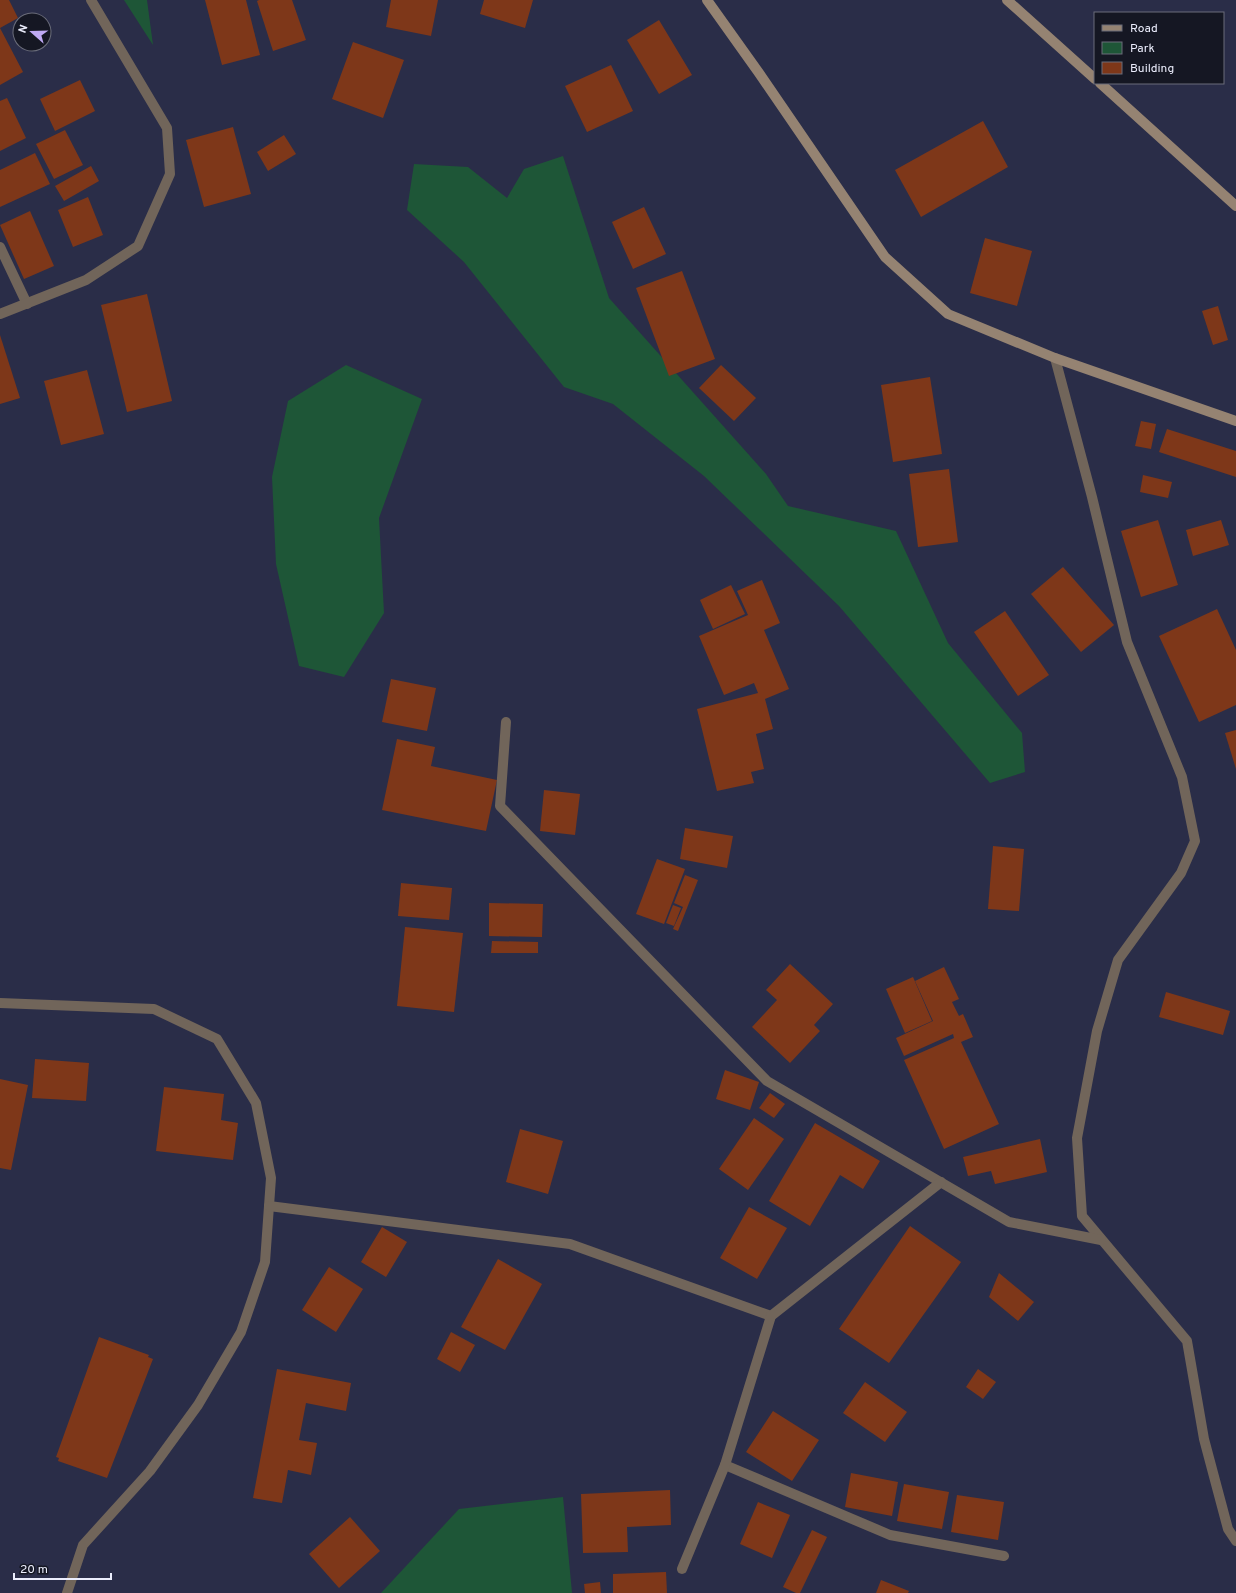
<svg xmlns="http://www.w3.org/2000/svg" width="1236" height="1593" viewBox="0 0 1236 1593" font-family="Overpass,sans-serif">
  <style>
    .green { fill: #1e5637 }
    .building { fill: #7e3719 }
    .lines { fill: none; stroke-linecap: round; stroke-linejoin: round }
    .street { stroke: #71655a; stroke-width: 10 }
    .secondary { stroke: #958372; stroke-width: 10 }
  </style>
  <rect width="100%" height="100%" fill="#2a2d48"/>
  <g class="green">
    <polygon points="124,0 147,0 153,45"/>
    <polygon points="563,156 609,298 766,474 788,506 896,531 948,643 1022,733 1025,772 990,783 839,606 704,476 613,404 564,387 464,262 407,210 414,164 468,167 507,198 524,169"/>
    <polygon points="346,365 422,399 379,518 384,613 344,677 299,666 276,564 272,477 288,401"/>
    <polygon points="563,1497 572,1593 381,1593 459,1509"/>
  </g>
  <g class="building">
    <polygon points="0,0 9,0 18,18 0,28"/>
    <polygon points="205,0 246,0 260,55 222,65"/>
    <polygon points="259,0 292,0 306,40 273,51 257,1"/>
    <polygon points="391,0 438,0 431,36 386,27"/>
    <polygon points="484,0 533,0 525,28 480,14"/>
    <polygon points="659,20 692,75 659,94 627,40"/>
    <polygon points="0,28 23,72 0,85"/>
    <polygon points="353,42 404,60 383,118 332,99"/>
    <polygon points="611,65 633,111 587,132 565,86"/>
    <polygon points="80,80 95,111 55,131 40,99"/>
    <polygon points="7,98 26,138 0,151 0,101"/>
    <polygon points="983,121 1008,167 921,217 895,170"/>
    <polygon points="233,127 251,194 204,207 186,140"/>
    <polygon points="65,130 83,165 54,179 36,144"/>
    <polygon points="284,135 296,154 268,171 257,152"/>
    <polygon points="35,153 50,184 0,207 0,170"/>
    <polygon points="91,166 99,181 64,201 55,186"/>
    <polygon points="88,197 103,235 73,247 58,210"/>
    <polygon points="644,207 666,254 633,269 612,222"/>
    <polygon points="30,211 54,266 24,279 0,225"/>
    <polygon points="985,238 1032,251 1017,306 970,293"/>
    <polygon points="682,271 715,359 669,376 636,288"/>
    <polygon points="147,294 172,401 127,412 101,305"/>
    <polygon points="1218,306 1228,340 1213,345 1202,311"/>
    <polygon points="0,335 20,398 0,404"/>
    <polygon points="721,365 756,398 734,421 699,388"/>
    <polygon points="87,370 104,434 61,445 44,381"/>
    <polygon points="930,377 942,454 893,462 881,385"/>
    <polygon points="1141,421 1156,424 1151,449 1135,446"/>
    <polygon points="1167,429 1236,451 1236,477 1159,452"/>
    <polygon points="949,469 958,542 918,547 909,474"/>
    <polygon points="1143,475 1172,482 1168,498 1140,492"/>
    <polygon points="1158,520 1178,585 1141,597 1121,531"/>
    <polygon points="1221,520 1229,545 1193,556 1186,530"/>
    <polygon points="1063,567 1114,625 1081,652 1031,594"/>
    <polygon points="762,580 780,623 764,630 789,689 765,699 773,729 756,734 764,769 751,772 754,783 717,791 697,709 758,693 754,683 724,695 699,636 748,615 737,591"/>
    <polygon points="731,585 745,614 713,629 700,600"/>
    <polygon points="1217,609 1236,650 1236,705 1199,722 1159,636"/>
    <polygon points="1005,611 1049,675 1018,696 974,632"/>
    <polygon points="391,679 436,688 427,731 382,722"/>
    <polygon points="1236,730 1236,769 1225,733"/>
    <polygon points="397,739 435,747 431,766 497,780 486,831 382,810"/>
    <polygon points="544,790 580,794 575,835 540,831"/>
    <polygon points="685,828 733,836 727,868 680,859"/>
    <polygon points="993,846 1024,849 1019,911 988,909"/>
    <polygon points="657,859 685,869 664,924 636,914"/>
    <polygon points="685,875 698,880 678,931 673,929 683,907 674,903"/>
    <polygon points="401,883 452,888 449,920 398,916"/>
    <polygon points="489,903 543,904 542,937 489,936"/>
    <polygon points="673,905 681,908 674,926 666,923"/>
    <polygon points="405,927 463,933 454,1012 397,1006"/>
    <polygon points="492,941 538,942 538,953 491,953"/>
    <polygon points="790,964 833,1004 814,1025 820,1031 790,1063 752,1027 777,1000 766,990"/>
    <polygon points="944,967 959,999 952,1002 959,1016 963,1014 973,1037 961,1042 999,1124 944,1149 904,1060 954,1038 953,1034 904,1056 896,1038 933,1021 915,981"/>
    <polygon points="913,977 932,1021 905,1033 886,989"/>
    <polygon points="1166,992 1230,1011 1223,1035 1159,1017"/>
    <polygon points="35,1059 89,1063 86,1101 32,1098"/>
    <polygon points="725,1070 759,1082 750,1110 716,1099"/>
    <polygon points="0,1079 28,1085 11,1170 0,1168"/>
    <polygon points="164,1087 224,1094 221,1120 238,1123 233,1160 156,1151"/>
    <polygon points="770,1093 785,1104 774,1118 759,1108"/>
    <polygon points="754,1118 784,1139 748,1190 719,1169"/>
    <polygon points="815,1123 880,1161 863,1189 840,1175 810,1226 769,1201"/>
    <polygon points="520,1129 563,1141 548,1194 506,1182"/>
    <polygon points="1040,1139 1047,1172 995,1184 991,1171 968,1176 963,1157"/>
    <polygon points="749,1207 787,1228 757,1279 720,1258"/>
    <polygon points="910,1226 961,1262 889,1363 839,1329"/>
    <polygon points="382,1227 407,1242 386,1277 361,1262"/>
    <polygon points="498,1259 542,1284 505,1350 461,1327"/>
    <polygon points="329,1267 363,1289 336,1332 302,1310"/>
    <polygon points="999,1273 1034,1302 1018,1321 989,1297"/>
    <polygon points="451,1332 475,1345 460,1372 437,1359"/>
    <polygon points="99,1337 149,1355 148,1357 153,1359 107,1478 58,1461 59,1458 56,1457"/>
    <polygon points="277,1369 351,1383 346,1411 306,1403 299,1440 317,1443 311,1475 288,1470 282,1503 253,1498"/>
    <polygon points="978,1369 996,1382 983,1399 966,1387"/>
    <polygon points="865,1382 907,1412 885,1442 843,1413"/>
    <polygon points="773,1411 819,1440 792,1481 746,1452"/>
    <polygon points="851,1473 898,1482 892,1516 845,1507"/>
    <polygon points="904,1484 949,1492 942,1529 897,1521"/>
    <polygon points="670,1490 671,1525 627,1527 628,1552 583,1553 581,1494"/>
    <polygon points="957,1495 1004,1502 998,1540 951,1532"/>
    <polygon points="758,1502 790,1515 772,1558 740,1544"/>
    <polygon points="350,1517 380,1551 339,1588 309,1554"/>
    <polygon points="812,1530 827,1537 800,1593 796,1593 783,1587"/>
    <polygon points="666,1572 667,1593 613,1593 613,1574"/>
    <polygon points="881,1580 909,1591 908,1593 876,1593"/>
    <polygon points="600,1582 601,1593 585,1593 584,1584"/>
  </g>
  <g class="lines">
    <g class="street">
      <polyline points="0,247 27,304"/>
      <polyline points="0,314 86,280 138,246 170,174 167,128 91,0"/>
      <polyline points="1055,358 1092,497 1127,642 1182,777 1195,841 1181,873 1118,960 1097,1031 1077,1138 1082,1216 1187,1341 1204,1439 1228,1529 1236,1541"/>
      <polyline points="506,722 500,806 767,1081 1009,1222 1101,1240"/>
      <polyline points="0,1003 154,1009 217,1039 256,1103 271,1178 265,1262 241,1332 198,1405 150,1471 83,1545 67,1593"/>
      <polyline points="269,1206 570,1244 771,1316"/>
      <polyline points="725,1465 890,1535 1004,1556"/>
      <polyline points="682,1569 725,1465 771,1316 941,1182"/>
    </g>
    <g class="secondary">
      <polyline points="707,0 759,73 885,257 948,314 1055,358 1236,421"/>
      <polyline points="1007,0 1095,79"/>
      <polyline points="1100,83 1236,206"/>
    </g>
  </g>
  <rect x="1094" y="12" width="130" height="72" fill="#151723" stroke="#6b6d7a"/>
  <rect x="1102" y="25" width="20" height="6" fill="#958372" stroke="#6b6d7a"/>
  <text x="1130" y="32" font-size="12" fill="#ebedfc">Road</text>
  <rect x="1102" y="42" width="20" height="12" fill="#1e5637" stroke="#6b6d7a"/>
  <text x="1130" y="52" font-size="12" fill="#ebedfc">Park</text>
  <rect x="1102" y="62" width="20" height="12" fill="#7e3719" stroke="#6b6d7a"/>
  <text x="1130" y="72" font-size="12" fill="#ebedfc">Building</text>
  <g transform="translate(32 32) rotate(290)"><circle r="19" fill="#151723" stroke="#6b6d7a"/>
  <path d="M0-3L7 15L0 10L-7 15Z" fill="#bfa9f4"/>
  <text y="-6" font-size="11" font-weight="bold" text-anchor="middle" fill="#ebedfc">N</text>
  </g>
  <path d="M14 1573v6h97v-6" fill="none" stroke="#ebedfc" stroke-width="2"/>
  <text x="20" y="1573" font-size="12" fill="#ebedfc" stroke="#151723" stroke-width="3" paint-order="stroke">20 m</text>
</svg>
